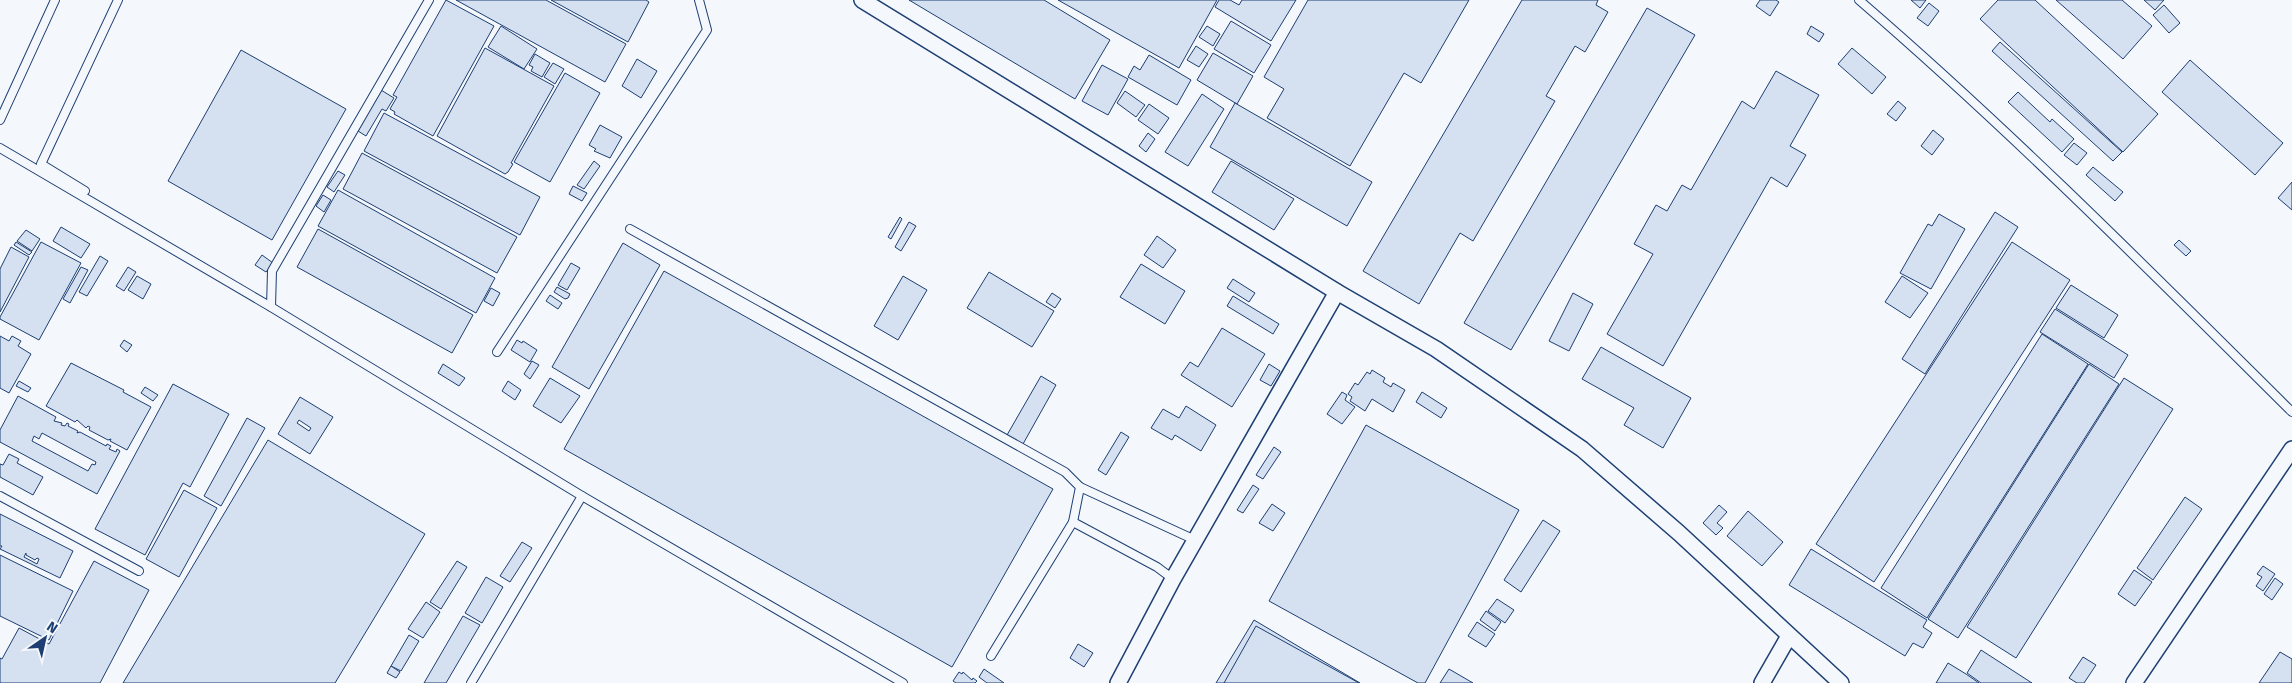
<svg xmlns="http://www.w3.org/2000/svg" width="2292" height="683" viewBox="0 0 2292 683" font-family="'Fira Sans',sans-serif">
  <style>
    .building { fill: #d5e0f0; stroke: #1d3f73; fill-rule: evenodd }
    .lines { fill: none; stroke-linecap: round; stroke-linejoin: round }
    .lane-casing { stroke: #1d3f73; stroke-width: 10 }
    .street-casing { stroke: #1d3f73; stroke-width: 18 }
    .lane { stroke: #f4f7fb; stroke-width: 8 }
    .street { stroke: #f4f7fb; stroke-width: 15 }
  </style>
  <rect width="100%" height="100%" fill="#f4f7fb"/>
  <g class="building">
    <polygon points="446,0 494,26 433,136 394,114 395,112 390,109 397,97 393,95"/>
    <polygon points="456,0 546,0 626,44 605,82"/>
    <polygon points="551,0 646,0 649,2 628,42"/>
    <polygon points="909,0 1044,0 1110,40 1075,99"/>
    <polygon points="1058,0 1217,0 1179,68"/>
    <polygon points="1219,0 1230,0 1239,5 1242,0 1296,0 1271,41 1215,7"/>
    <polygon points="1308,0 1469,0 1421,83 1404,73 1350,166 1267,118 1284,89 1264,77"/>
    <polygon points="1522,0 1598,0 1596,5 1608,12 1585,52 1575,46 1546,96 1555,101 1473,241 1460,233 1419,304 1363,271"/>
    <polygon points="1760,0 1776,0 1779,2 1770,16 1756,6"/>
    <polygon points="1911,0 1926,0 1920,8"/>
    <polygon points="1998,0 2035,0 2158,114 2123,152 1980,19"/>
    <polygon points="2056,0 2122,0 2152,26 2123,59"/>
    <polygon points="2144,0 2164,0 2155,10"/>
    <polygon points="1929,3 1939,11 1928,26 1917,18"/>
    <polygon points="2164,5 2180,23 2169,33 2153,15"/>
    <polygon points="1647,8 1695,35 1511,350 1464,323"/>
    <polygon points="1231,21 1271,45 1254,73 1214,49"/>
    <polygon points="501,26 537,49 524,69 488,47"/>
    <polygon points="1207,26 1220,34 1213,46 1199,37"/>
    <polygon points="1811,26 1824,34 1819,42 1807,34"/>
    <polygon points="2000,42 2122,152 2113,161 1992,51"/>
    <polygon points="1196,46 1208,54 1199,67 1187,60"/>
    <polygon points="485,48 554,86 511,163 513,164 508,172 505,174 437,136"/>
    <polygon points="1852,48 1886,77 1872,94 1838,64"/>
    <polygon points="241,50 346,109 272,240 168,181"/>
    <polygon points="1213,53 1253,76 1237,104 1197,80"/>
    <polygon points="535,54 550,63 542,77 531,71 533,67 529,65"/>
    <polygon points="1149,55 1191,80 1177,105 1128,77 1134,66 1140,70"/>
    <polygon points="637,59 657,71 641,98 622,86"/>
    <polygon points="2190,60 2283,143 2255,175 2162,92"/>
    <polygon points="553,63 564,69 555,84 544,77"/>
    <polygon points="1102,65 1128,79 1108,115 1082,101"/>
    <polygon points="1776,71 1819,95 1790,146 1806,155 1787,187 1771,177 1663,366 1607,334 1653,254 1634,244 1656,205 1667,211 1682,185 1691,190 1742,101 1754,109"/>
    <polygon points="565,73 600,93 550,182 514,162"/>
    <polygon points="381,90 394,98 386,111 382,109 366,136 358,131"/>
    <polygon points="1125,91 1145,105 1136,117 1117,103"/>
    <polygon points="2018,92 2050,122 2052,119 2074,139 2062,152 2008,102"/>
    <polygon points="1202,94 1224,109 1188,166 1165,152"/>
    <polygon points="1898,101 1906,108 1896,121 1887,114"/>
    <polygon points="1235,103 1372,182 1347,226 1210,147"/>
    <polygon points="1149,104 1169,118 1158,134 1138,120"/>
    <polygon points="384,113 540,197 520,235 364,151"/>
    <polygon points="600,125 622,137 610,158 594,151 596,149 589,145"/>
    <polygon points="1933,130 1944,139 1932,155 1921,146"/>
    <polygon points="1148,133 1155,139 1146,152 1139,146"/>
    <polygon points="2074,143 2087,153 2077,165 2064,155"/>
    <polygon points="362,153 517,237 497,273 343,189"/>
    <polygon points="594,161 600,166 584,189 577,185"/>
    <polygon points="1231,161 1294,199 1274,230 1212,192"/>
    <polygon points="2093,167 2123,192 2115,201 2086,175"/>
    <polygon points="338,171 345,175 334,192 327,187"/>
    <polygon points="2292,182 2292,210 2278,198"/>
    <polygon points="573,186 587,193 582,201 569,194"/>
    <polygon points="338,190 495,278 476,313 318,226"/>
    <polygon points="323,195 331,200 324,212 316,206"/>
    <polygon points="1995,212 2018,227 1925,374 1902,359"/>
    <polygon points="1939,214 1965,229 1931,289 1900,273 1928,224 1932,226"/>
    <polygon points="900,217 902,219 891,239 888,237"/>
    <polygon points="909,222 916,226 901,251 895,247"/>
    <polygon points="61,227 90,244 81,258 53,241"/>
    <polygon points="318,229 473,315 452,353 297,267"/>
    <polygon points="26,230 40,239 32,251 17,241"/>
    <polygon points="1157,236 1176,250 1163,268 1144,255"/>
    <polygon points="2179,240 2191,251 2186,256 2174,245"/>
    <polygon points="16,242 32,252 29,255 14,245"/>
    <polygon points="41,242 81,263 39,340 0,319 0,317"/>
    <polygon points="2012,242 2070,280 1874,582 1816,544"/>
    <polygon points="623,243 660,265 589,389 552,367"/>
    <polygon points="11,247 29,257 0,312 0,269"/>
    <polygon points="262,255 273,263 266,272 255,265"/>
    <polygon points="100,256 108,261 87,296 79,292"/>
    <polygon points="571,263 580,268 567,290 558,285"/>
    <polygon points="1141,264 1185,291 1165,324 1120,297"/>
    <polygon points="81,267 88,270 70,303 63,299"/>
    <polygon points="128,267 136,272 124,291 116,286"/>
    <polygon points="664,271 1053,489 952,667 564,449"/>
    <polygon points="989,272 1054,311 1032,347 967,308"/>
    <polygon points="137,276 151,284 143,299 128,290"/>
    <polygon points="903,276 927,290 898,340 874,326"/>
    <polygon points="1902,276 1928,293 1910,318 1885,302"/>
    <polygon points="1233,279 1255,293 1249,302 1227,288"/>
    <polygon points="2071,285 2118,315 2104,338 2056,308"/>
    <polygon points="557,287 570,294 568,298 565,299 554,292"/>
    <polygon points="491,288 500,293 493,306 484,301"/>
    <polygon points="1052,293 1061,299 1055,308 1046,302"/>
    <polygon points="1573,293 1593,304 1569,351 1549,341"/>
    <polygon points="550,295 562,303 558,309 546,301"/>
    <polygon points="1233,296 1279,324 1273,334 1227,306"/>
    <polygon points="2055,309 2128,355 2114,378 2040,332"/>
    <polygon points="1222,328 1265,354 1232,407 1181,375 1190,362 1198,367"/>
    <polygon points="2042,334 2088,364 1927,618 1881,588"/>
    <polygon points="0,336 9,341 12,336 21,341 18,346 31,354 9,393 0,388"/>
    <polygon points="124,340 132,345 127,352 120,346"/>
    <polygon points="517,340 522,343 523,341 537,350 530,362 511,350"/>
    <polygon points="1601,347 1691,398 1663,448 1624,425 1634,408 1582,379"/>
    <polygon points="532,361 539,365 530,379 524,374"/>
    <polygon points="71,363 124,390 123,392 151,407 127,450 110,441 111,439 108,440 89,430 90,427 88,426 86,428 77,420 75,422 46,406"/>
    <polygon points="443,364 465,378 459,386 438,373"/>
    <polygon points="1269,364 1280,371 1271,386 1260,380"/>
    <polygon points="2089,364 2119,384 1958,638 1928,619"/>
    <polygon points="1372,370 1385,378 1383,382 1391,387 1393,383 1405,390 1393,412 1372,399 1365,411 1350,401 1352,397 1348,394 1355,383 1358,385 1367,372 1370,374"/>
    <polygon points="1041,376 1056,385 1023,444 1007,435"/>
    <polygon points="550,378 580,396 561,423 533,406"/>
    <polygon points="2124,378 2173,409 2016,658 1967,627"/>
    <polygon points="19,381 31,388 28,392 16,386"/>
    <polygon points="508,381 521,390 515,400 502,391"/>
    <polygon points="173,384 229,414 190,487 183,483 145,555 95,529"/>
    <polygon points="145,387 158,395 153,401 141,393"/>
    <polygon points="1342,392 1347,395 1345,400 1355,407 1342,424 1327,414"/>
    <polygon points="1422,392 1447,408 1441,418 1416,402"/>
    <path d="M 18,396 L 56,417 L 54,421 L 62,423 L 61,425 L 65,426 L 67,423 L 69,424 L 68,426 L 78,431 L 77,433 L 80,432 L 106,446 L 107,444 L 111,446 L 109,449 L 116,452 L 117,449 L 120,451 L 97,494 L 0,442 L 0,430 ZM 42,433 L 96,462 L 95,465 L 92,464 L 88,471 L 32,441 L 34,436 L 39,439 Z"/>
    <path d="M 300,397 L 333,417 L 310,454 L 278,434 ZM 299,420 L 311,428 L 309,431 L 297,423 Z"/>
    <polygon points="1186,406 1216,425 1201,451 1175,435 1172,440 1151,428 1163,409 1179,418"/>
    <polygon points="247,418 265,428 221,506 204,496"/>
    <polygon points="1366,425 1519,510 1425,683 1418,683 1269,601"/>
    <polygon points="1121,432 1129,437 1106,475 1098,470"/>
    <polygon points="268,440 425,534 335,683 123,683"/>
    <polygon points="1274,447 1281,452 1263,479 1256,475"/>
    <polygon points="9,454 19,459 17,463 43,477 33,495 0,477 0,464 3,465"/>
    <polygon points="1253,485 1259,489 1243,513 1237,510"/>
    <polygon points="184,490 217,508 179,577 146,559"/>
    <polygon points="2185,497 2202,509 2153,580 2137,568"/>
    <polygon points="1272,504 1285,513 1273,531 1259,523"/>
    <polygon points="1719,505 1727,512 1717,523 1723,528 1716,535 1703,523"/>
    <polygon points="1748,511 1783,542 1762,566 1727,536"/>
    <path d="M 0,514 L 73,551 L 60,578 L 0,549 L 2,546 L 0,546 ZM 26,553 L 26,555 L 35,560 L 37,558 L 39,559 L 37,564 L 24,557 Z"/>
    <polygon points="1543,520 1560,531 1521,592 1504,580"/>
    <polygon points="522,542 532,548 510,582 500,576"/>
    <polygon points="1811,549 1927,620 1923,627 1932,633 1923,648 1913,643 1905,656 1789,585"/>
    <polygon points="0,555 73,591 49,640 0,616"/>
    <polygon points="94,561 149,590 100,683 0,683 0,658 2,659 19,628 49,644"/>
    <polygon points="457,561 467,567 441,609 430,602"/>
    <polygon points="2263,566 2275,574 2263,591 2256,586 2262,577 2257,574"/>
    <polygon points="2134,570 2152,582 2135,606 2118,594"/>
    <polygon points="486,577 503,587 482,623 465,613"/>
    <polygon points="2275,578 2283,584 2272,600 2264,594"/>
    <polygon points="1497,599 1514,610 1505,623 1488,611"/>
    <polygon points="426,602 440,612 423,638 408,629"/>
    <polygon points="1486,611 1501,622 1495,631 1480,620"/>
    <polygon points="463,616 480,625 446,683 424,683"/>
    <polygon points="1254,620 1360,683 1216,683"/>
    <polygon points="1477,622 1495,634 1486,647 1468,636"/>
    <polygon points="1256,626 1359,683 1224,683"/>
    <polygon points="409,635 419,641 401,671 391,666"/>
    <polygon points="1078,644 1093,653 1084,667 1070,658"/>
    <polygon points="1981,650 2032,683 1981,683 1967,673"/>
    <polygon points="2280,652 2292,659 2292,683 2259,683"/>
    <polygon points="2083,657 2096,665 2084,683 2077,683 2069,678"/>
    <polygon points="1948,663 1966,674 1979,683 1936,683"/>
    <polygon points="391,666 400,672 396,678 387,673"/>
    <polygon points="984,669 1004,683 987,683 979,677"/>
    <polygon points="1449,669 1473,683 1440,683"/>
    <polygon points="959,672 962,674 963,672 972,680 973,678 977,681 975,683 956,683 953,681"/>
  </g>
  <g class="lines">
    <g class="lane-casing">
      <g id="lane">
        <path d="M 1859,0 C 2010,130 2151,272 2292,412"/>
        <polyline points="0,120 55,0"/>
        <polyline points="0,148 271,307 582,496 903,683"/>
        <polyline points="85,191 41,164 118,0"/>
        <polyline points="630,229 1065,472 1080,487 1073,522 1157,567 1173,579"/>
        <polyline points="269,305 271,307 272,271 429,0"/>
        <polyline points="497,352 707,30 699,0"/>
        <polyline points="1080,487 1195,540"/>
        <polyline points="0,496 139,571"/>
        <polyline points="991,656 1073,522"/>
        <polyline points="471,683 582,496"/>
      </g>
    </g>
    <g class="street-casing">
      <g id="street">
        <polyline points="862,0 1337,292 1436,349 1582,449 1679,533 1841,683"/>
        <polyline points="1118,683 1173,579 1337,292"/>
        <polyline points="1762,683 1789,636"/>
        <polyline points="2134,683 2292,449"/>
      </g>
    </g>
    <use href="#lane" class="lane"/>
    <use href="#street" class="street"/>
  </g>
  <g transform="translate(45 638) rotate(34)" stroke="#f4f7fb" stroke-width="4" paint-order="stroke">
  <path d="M0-4L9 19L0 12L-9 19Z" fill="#1d3f73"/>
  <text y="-8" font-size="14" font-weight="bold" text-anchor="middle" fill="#1d3f73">N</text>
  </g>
</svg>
